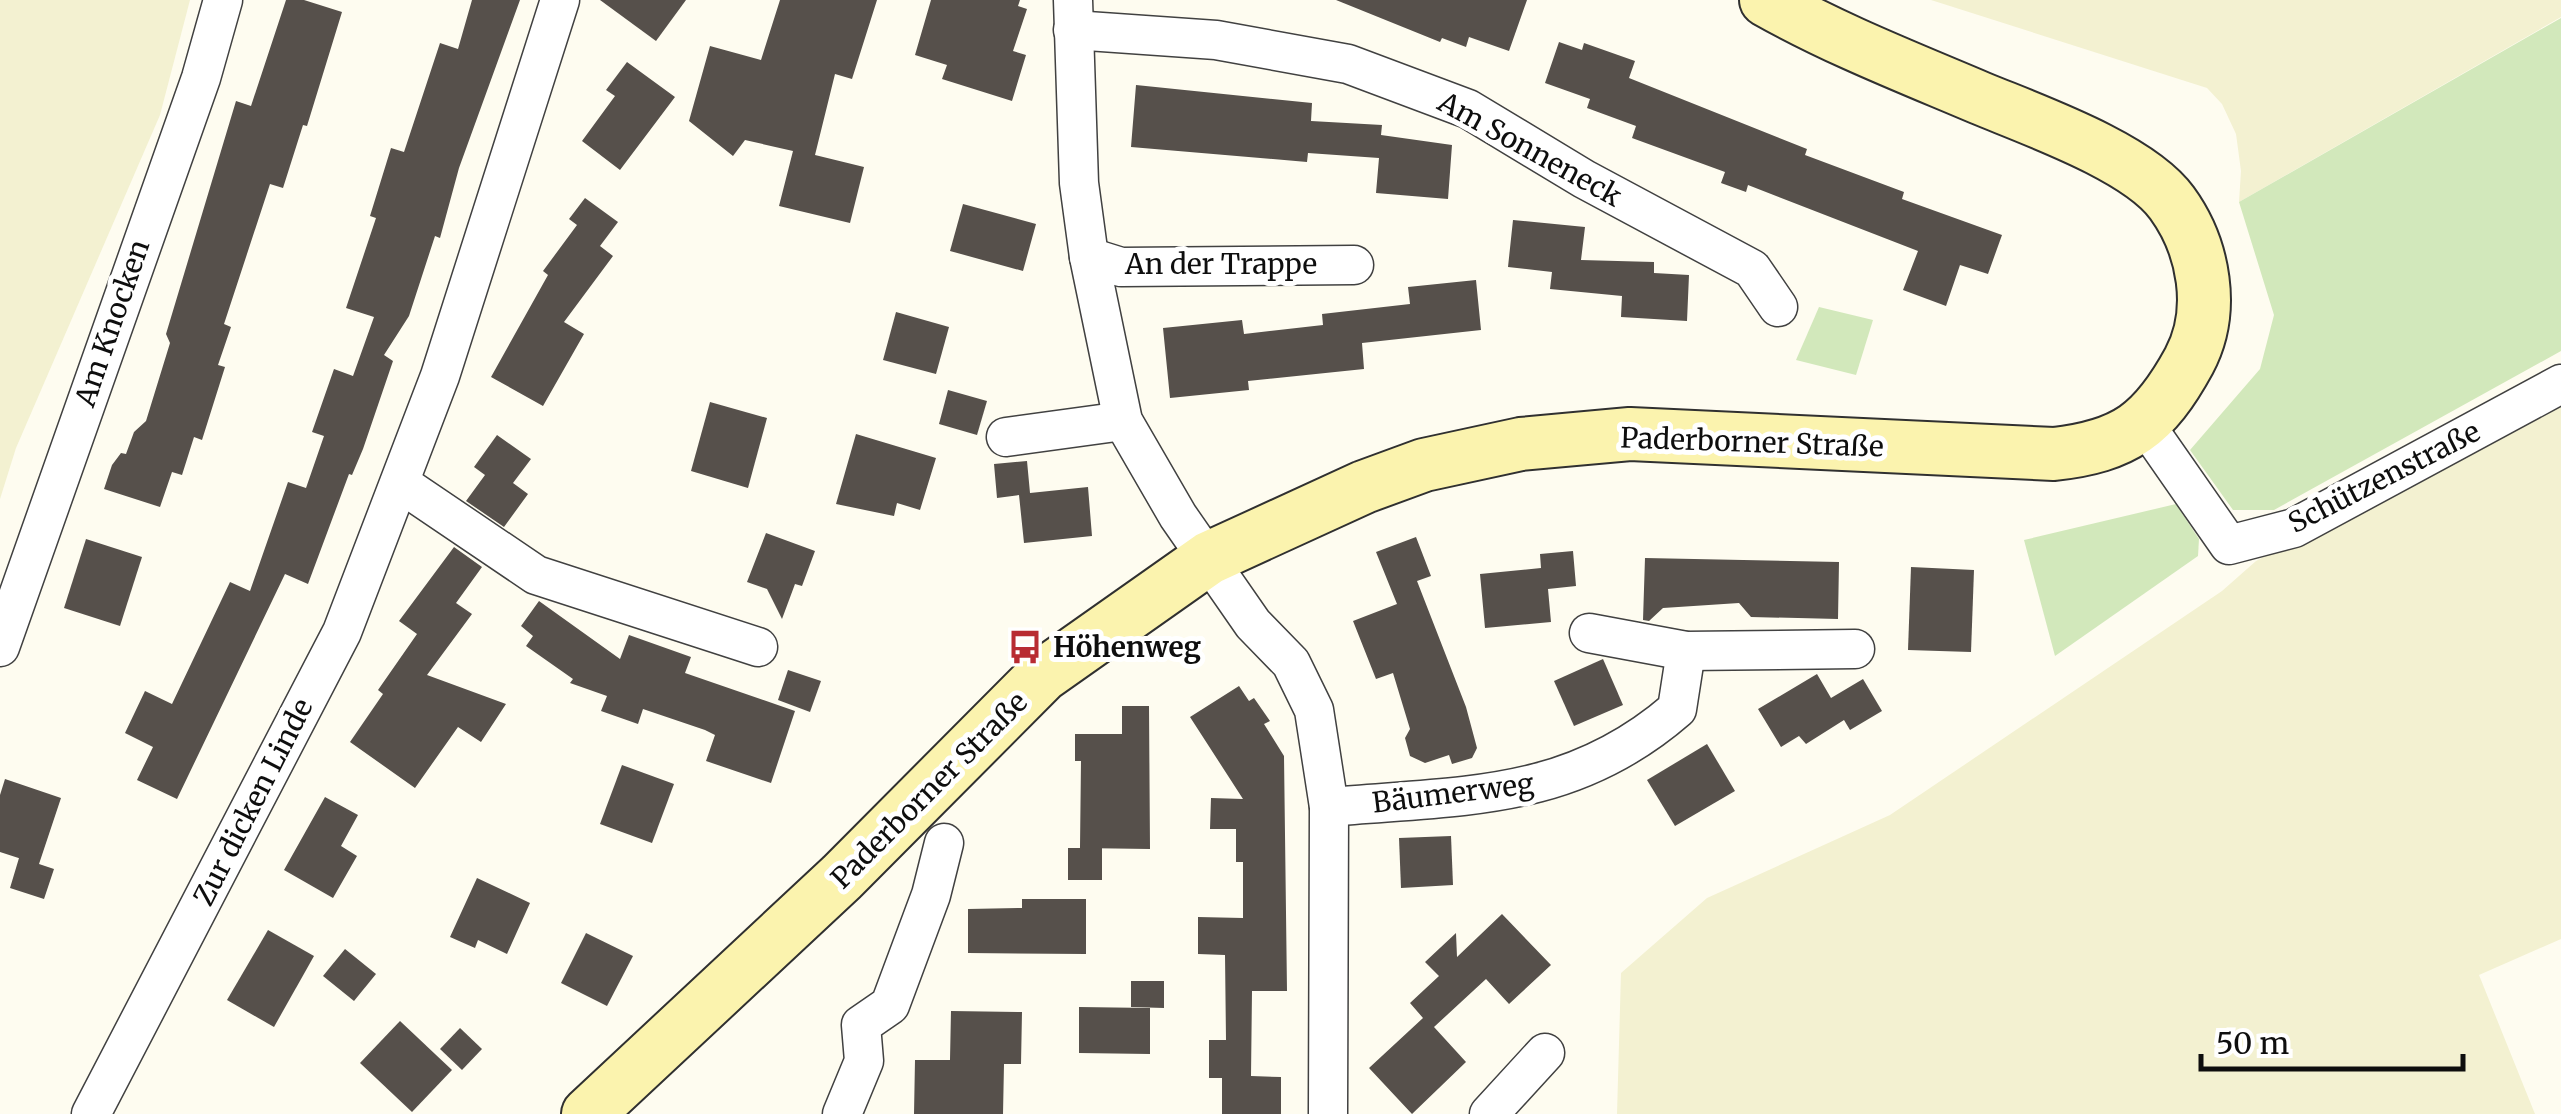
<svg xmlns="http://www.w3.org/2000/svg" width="2561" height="1114" viewBox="0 0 2561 1114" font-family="Merriweather,serif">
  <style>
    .farmland { fill: #f3f1d1 }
    .green { fill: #d2e8bb }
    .building { fill: #56504b }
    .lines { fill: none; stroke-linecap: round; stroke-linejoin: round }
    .street-casing { stroke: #414141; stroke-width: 41 }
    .secondary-casing { stroke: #303030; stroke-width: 56 }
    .street { stroke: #fff; stroke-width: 38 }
    .secondary { stroke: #fbf3ae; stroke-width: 52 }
    .labels { text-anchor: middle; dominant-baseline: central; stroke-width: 10; stroke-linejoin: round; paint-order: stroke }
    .street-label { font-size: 28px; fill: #0e0e0e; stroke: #fff }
    .poi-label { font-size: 28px; font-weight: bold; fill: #0e0e0e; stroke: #fff; text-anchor: start }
  </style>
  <rect width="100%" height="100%" fill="#fefcf0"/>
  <g class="farmland">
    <polygon points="0,0 190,0 160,115 16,448 0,499"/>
    <polygon points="1931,0 2561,0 2561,17 2239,202 2241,171 2236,134 2222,104 2207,88"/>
    <polygon points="2561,395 2561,939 2479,975 2535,1114 1617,1114 1621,973 1707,898 1890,815 2222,591 2256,561"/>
  </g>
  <g class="green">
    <polygon points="2561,18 2561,351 2274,510 2233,510 2190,450 2260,369 2274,315 2239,202"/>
    <polygon points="1819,307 1873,320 1856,375 1796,360"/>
    <polygon points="2176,504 2199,539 2198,556 2055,656 2024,540"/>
  </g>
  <g class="building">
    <polygon points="286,0 304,0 342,12 307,126 303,125 283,188 270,184 224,324 231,327 218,365 225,367 202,440 194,437 182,475 172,472 160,507 104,489 112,465 121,453 126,454 134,432 146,421 170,343 166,334 236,101 251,106"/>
    <polygon points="472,0 520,0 459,168 440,238 435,236 409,316 384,355 393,361 363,449 352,475 349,474 308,584 285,574 177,799 137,780 153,747 125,733 145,691 172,704 230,582 250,591 288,482 306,488 324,436 312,432 334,369 353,376 374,317 346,308 376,218 370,216 391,148 404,152 440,43 458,49"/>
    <polygon points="600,0 686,0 656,41"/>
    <polygon points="780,0 877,0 852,79 835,74 815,155 864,167 850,223 779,206 793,151 745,140 733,156 689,121 710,46 761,60"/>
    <polygon points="931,0 1020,0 1018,6 1027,9 1013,51 1026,55 1012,101 942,79 947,65 915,55"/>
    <polygon points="1336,0 1527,0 1509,51 1469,37 1466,47 1442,38 1440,42"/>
    <polygon points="1559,42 1582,50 1584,43 1635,61 1629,78 1807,149 1805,155 1904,192 1902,199 2002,235 1988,274 1960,265 1946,306 1903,290 1918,251 1748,185 1746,192 1721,183 1725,172 1632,138 1636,126 1587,108 1590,99 1545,83"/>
    <polygon points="627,62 675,97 620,170 582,141 615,96 606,90"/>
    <polygon points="1136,85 1312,103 1311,121 1382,125 1381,135 1452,145 1448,199 1376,193 1379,158 1308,153 1307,162 1131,147"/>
    <polygon points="585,198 618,222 600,246 613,256 564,322 584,334 543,406 491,377 548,275 543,271 577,225 569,219"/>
    <polygon points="963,204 1036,224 1023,271 950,251"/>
    <polygon points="1513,220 1585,227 1581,260 1654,262 1654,273 1689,275 1687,321 1621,317 1622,296 1550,289 1552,272 1508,267"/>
    <polygon points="1476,280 1481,330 1362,343 1364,369 1248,381 1249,390 1170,398 1163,328 1242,320 1244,334 1323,325 1322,314 1410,304 1408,287"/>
    <polygon points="896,312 949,327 936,374 883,360"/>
    <polygon points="948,390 987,401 977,435 939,424"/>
    <polygon points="710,402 767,418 748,488 691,471"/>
    <polygon points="856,434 936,458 920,510 897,503 894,516 836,504"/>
    <polygon points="497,435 531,459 513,483 528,494 504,527 466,501 485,475 474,467"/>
    <polygon points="1027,461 1030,493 1088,487 1092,536 1024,543 1019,495 997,498 994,464"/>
    <polygon points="766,533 815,551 802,586 795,584 782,619 767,589 747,582"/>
    <polygon points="1416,537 1431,576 1417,581 1466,707 1477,748 1472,758 1452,764 1449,755 1425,763 1410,756 1405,738 1410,729 1393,673 1376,679 1353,621 1397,604 1376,552"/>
    <polygon points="86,539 142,557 120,626 64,608"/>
    <polygon points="454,547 482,567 456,603 472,614 427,675 506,704 481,742 458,727 415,788 350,742 383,694 378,690 417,634 399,621"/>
    <polygon points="1573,551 1576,586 1548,589 1551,622 1485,628 1480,574 1541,568 1540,554"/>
    <polygon points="1645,558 1839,562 1838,619 1751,617 1739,603 1663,608 1649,621 1643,620"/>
    <polygon points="1911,567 1974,570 1971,652 1908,650"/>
    <polygon points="539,601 620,659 629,635 691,657 685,673 795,711 771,783 706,761 715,735 705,730 643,709 638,724 601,711 607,696 570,683 573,679 526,646 533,636 521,626"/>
    <polygon points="1603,659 1623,705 1574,726 1554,681"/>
    <polygon points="788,670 821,681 810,712 778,700"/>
    <polygon points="1817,674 1831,698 1863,679 1882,711 1850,730 1844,720 1806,744 1799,736 1781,747 1758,709"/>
    <polygon points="1239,686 1249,701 1254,698 1270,721 1264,724 1284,756 1287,991 1252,991 1251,1076 1281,1077 1281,1114 1222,1114 1222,1078 1209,1078 1209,1040 1226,1040 1225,955 1198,954 1198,917 1243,918 1243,862 1236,862 1236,829 1210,829 1211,798 1243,799 1190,717"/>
    <polygon points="1122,706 1149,706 1150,849 1080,848 1081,761 1075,761 1075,734 1122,734"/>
    <polygon points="1707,744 1735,791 1675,826 1647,780"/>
    <polygon points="622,765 674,784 652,843 600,824"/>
    <polygon points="5,779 61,798 39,864 54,869 44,899 10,888 19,858 34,863 0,852 0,795"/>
    <polygon points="325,797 358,815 341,846 357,856 333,898 284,870"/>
    <polygon points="1451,836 1453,885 1401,888 1399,838"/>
    <rect x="1068" y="848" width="34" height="32"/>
    <polygon points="477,878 530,903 507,954 478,940 475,948 450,937"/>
    <polygon points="1022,899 1086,899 1086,954 968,953 968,909 1022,908"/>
    <polygon points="1502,914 1551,965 1509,1004 1486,979 1434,1027 1466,1062 1412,1114 1369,1068 1423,1018 1410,1003 1439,976 1425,962 1456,933 1457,957"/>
    <polygon points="268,930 314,956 274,1027 227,1000"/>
    <polygon points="586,933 633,956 607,1006 561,983"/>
    <polygon points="345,949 376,974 354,1001 323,976"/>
    <polygon points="1131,981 1164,981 1164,1008 1131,1007"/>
    <polygon points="1079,1007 1150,1008 1150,1054 1079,1053"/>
    <polygon points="951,1011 1022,1012 1021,1064 1004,1064 1003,1114 914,1114 915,1060 950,1060"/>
    <polygon points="400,1021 452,1070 412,1112 360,1063"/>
    <polygon points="460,1028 482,1049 462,1070 440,1049"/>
  </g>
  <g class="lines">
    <g class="street-casing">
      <g id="street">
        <polyline points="1073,0 1079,183 1089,257 1123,421 1178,516 1253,624 1291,663 1314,710 1329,807 1328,1114"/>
        <polyline points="1073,30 1216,40 1348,64 1468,109 1584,179 1752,269 1778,307"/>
        <polyline points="1089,257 1121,267 1354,265"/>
        <polyline points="2144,423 2229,545 2294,528 2561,384"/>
        <polyline points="1006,437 1123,421"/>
        <polyline points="400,483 536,575 758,647"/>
        <polyline points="1589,633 1686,651 1855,649"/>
        <polyline points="0,647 201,78 223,0"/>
        <path d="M 1329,807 C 1463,795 1570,802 1677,709 L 1686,651"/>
        <polyline points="91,1114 342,632 440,376 560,0"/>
        <polyline points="842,1114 864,1061 861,1025 890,1005 931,895 944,843"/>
        <polyline points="1489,1114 1545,1053"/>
      </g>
    </g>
    <g class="secondary-casing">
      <path id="secondary" d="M 588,1114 L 842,877 L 1043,675 L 1209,558 L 1364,487 L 1424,465 L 1521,444 L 1630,434 L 2054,454 C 2125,446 2154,425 2189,361 C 2216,311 2204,247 2172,203 C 2139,157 2033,120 1980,98 C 1907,67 1835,39 1766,0"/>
    </g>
    <use href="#street" class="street"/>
    <use href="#secondary" class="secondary"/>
  </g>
  <defs>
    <g id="bus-bare" transform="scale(2.7)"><path d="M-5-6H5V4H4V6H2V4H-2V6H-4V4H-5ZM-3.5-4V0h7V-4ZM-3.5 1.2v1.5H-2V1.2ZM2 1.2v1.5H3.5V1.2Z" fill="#b82c32" stroke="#fff" stroke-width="2.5" paint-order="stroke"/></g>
  </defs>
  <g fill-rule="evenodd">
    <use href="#bus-bare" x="1025" y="647"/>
  </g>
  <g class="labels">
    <g class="street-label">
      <text transform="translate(1530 149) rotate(29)">Am Sonneneck</text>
      <text x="1221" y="264">An der Trappe</text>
      <text transform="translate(112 323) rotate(-71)">Am Knocken</text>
      <text transform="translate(1752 442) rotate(2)">Paderborner Straße</text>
      <text transform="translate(2384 477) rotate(-27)">Schützenstraße</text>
      <text transform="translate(929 790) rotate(-45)">Paderborner Straße</text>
      <text transform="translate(1453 793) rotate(-7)">Bäumerweg</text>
      <text transform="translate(253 802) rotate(-63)">Zur dicken Linde</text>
    </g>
    <g class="poi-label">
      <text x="1053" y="647">Höhenweg</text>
    </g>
  </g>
  <path d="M2201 1054v15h262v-15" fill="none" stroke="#0e0e0e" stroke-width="5"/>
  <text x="2216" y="1054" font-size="30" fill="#0e0e0e" stroke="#ffffff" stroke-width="8" paint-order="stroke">50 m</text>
</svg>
